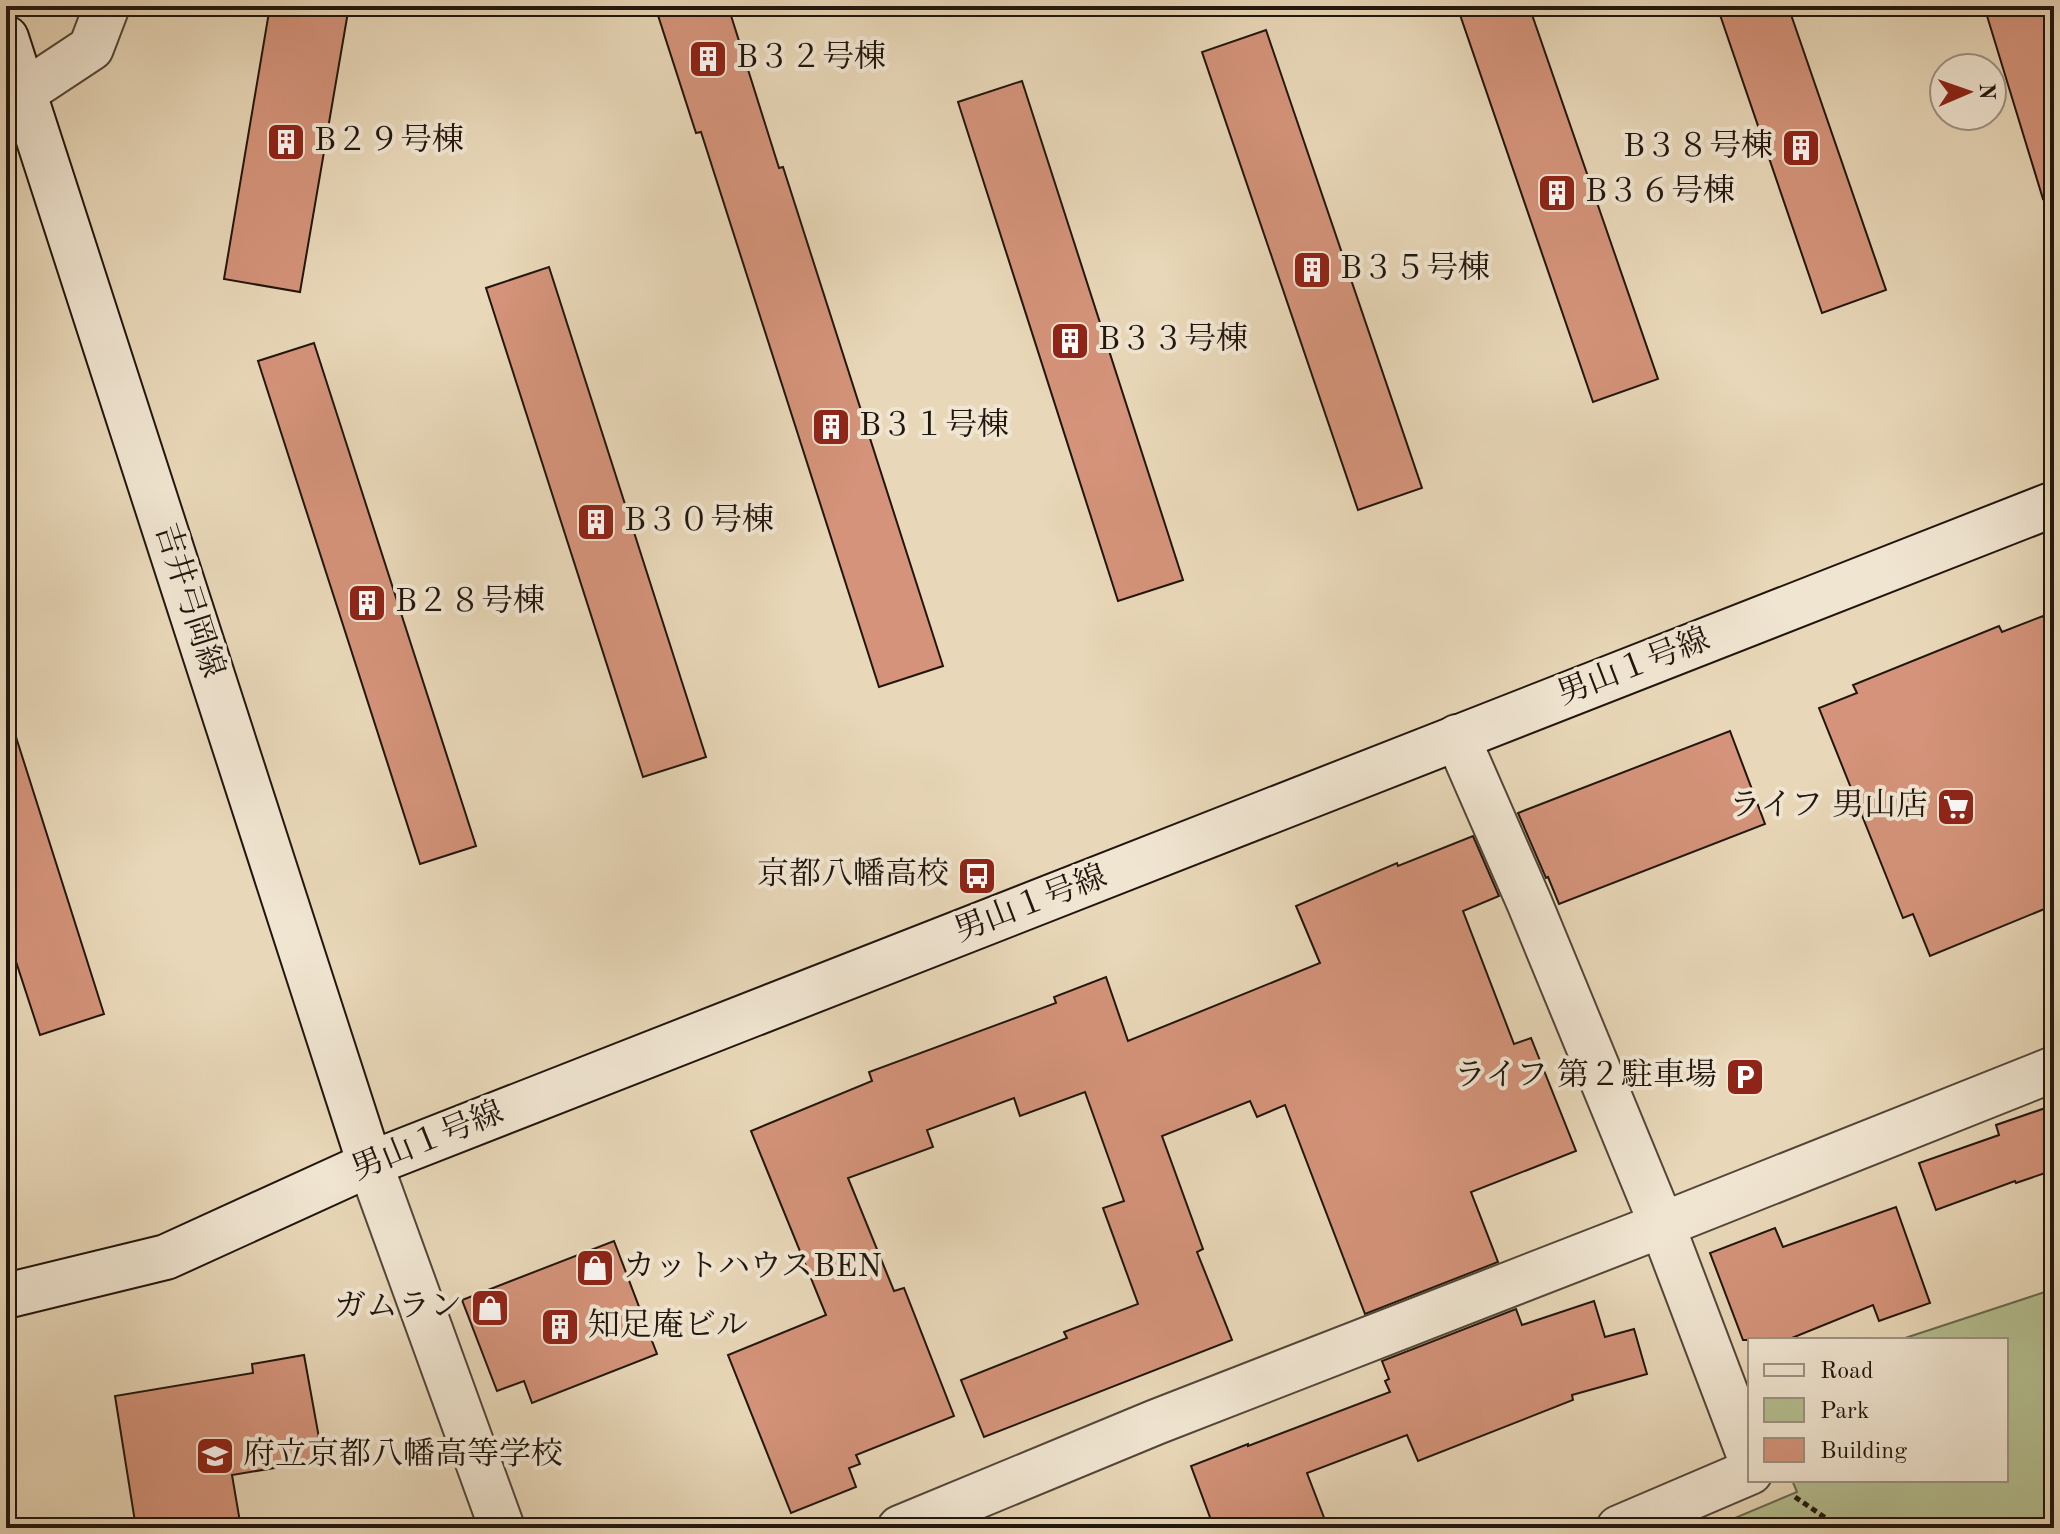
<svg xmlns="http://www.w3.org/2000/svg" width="2060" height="1534" viewBox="0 0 2060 1534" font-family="'Old Standard TT','Noto Serif JP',serif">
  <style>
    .green { fill: #b4be90; stroke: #6a6a4f; stroke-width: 2 }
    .building { fill: #d4937a; stroke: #21160e; stroke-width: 2 }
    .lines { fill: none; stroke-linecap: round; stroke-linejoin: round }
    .street-casing { stroke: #534638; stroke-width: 48 }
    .secondary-casing { stroke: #21160e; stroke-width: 48 }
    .path { stroke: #21160e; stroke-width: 5; stroke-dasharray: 6 4; stroke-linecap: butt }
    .street { stroke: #f0e5d1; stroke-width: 44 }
    .secondary { stroke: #f0e5d1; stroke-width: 44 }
    .labels { text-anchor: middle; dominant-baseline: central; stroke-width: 8; stroke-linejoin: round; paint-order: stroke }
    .poi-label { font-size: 32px; fill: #21160e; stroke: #f0e5d1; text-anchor: start }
    .street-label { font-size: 32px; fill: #21160e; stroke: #f0e5d1 }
  </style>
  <rect width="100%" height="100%" fill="#e8d7b8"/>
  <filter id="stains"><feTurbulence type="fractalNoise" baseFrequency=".0025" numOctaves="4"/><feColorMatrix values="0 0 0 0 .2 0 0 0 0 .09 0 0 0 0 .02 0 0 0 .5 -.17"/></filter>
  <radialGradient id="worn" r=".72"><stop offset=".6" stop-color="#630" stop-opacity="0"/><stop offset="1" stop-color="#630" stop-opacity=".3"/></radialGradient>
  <polygon class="green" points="2054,1289 2054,1528 1711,1528 1797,1492 1792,1480 2006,1480 2006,1340 1899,1340"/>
  <g class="building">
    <polygon points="270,6 349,6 300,292 224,279"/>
    <polygon points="655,6 728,6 779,168 783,167 943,666 879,687 701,132 696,133"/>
    <polygon points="1457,6 1529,6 1658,379 1593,402"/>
    <polygon points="1717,6 1788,6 1886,290 1822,313"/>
    <polygon points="1984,6 2054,6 2054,197 2043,199"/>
    <polygon points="1266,30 1422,488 1358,510 1202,52"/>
    <polygon points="1022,81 1183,580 1118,601 958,102"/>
    <polygon points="549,267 706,757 643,777 486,288"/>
    <polygon points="314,343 476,846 420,864 258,361"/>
    <polygon points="2043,616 2054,644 2054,905 1930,956 1913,914 1903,918 1819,708 1857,693 1853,685 1999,626 2002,632"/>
    <polygon points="1730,731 1765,824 1559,904 1548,877 1546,878 1518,813"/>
    <polygon points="16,737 104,1014 40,1035 6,931 6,739"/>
    <polygon points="1473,836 1499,896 1463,911 1514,1044 1531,1038 1576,1151 1471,1192 1498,1262 1365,1314 1285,1105 1257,1117 1250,1101 1162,1136 1203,1249 1197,1252 1232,1340 984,1437 961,1380 1067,1338 1064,1332 1138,1304 1103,1208 1124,1201 1085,1092 1020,1116 1014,1098 927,1130 933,1147 848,1178 894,1291 904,1288 954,1416 856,1455 860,1464 849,1468 856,1487 791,1513 728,1355 826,1315 751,1131 872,1081 869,1072 1056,1003 1054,997 1106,977 1128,1041 1320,963 1296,906 1397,863 1398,866"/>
    <polygon points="2054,1105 2054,1170 2016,1183 2015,1181 1936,1210 1919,1163 1999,1135 1996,1125"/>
    <polygon points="1896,1207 1930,1303 1879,1321 1873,1305 1787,1340 1743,1340 1710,1253 1775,1228 1783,1247"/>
    <polygon points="614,1241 657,1354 532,1403 524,1381 497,1391 462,1300"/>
    <polygon points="1594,1301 1605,1337 1634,1329 1647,1374 1572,1395 1573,1400 1418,1461 1407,1435 1307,1473 1328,1528 1214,1528 1191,1466 1248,1444 1248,1446 1390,1392 1385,1381 1389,1379 1382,1361 1516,1309 1522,1325"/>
    <polygon points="304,1355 323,1460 232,1475 241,1528 136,1528 115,1396 253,1373 252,1364"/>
  </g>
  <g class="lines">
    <g class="street-casing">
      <g id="street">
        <polyline points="6,97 23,93 91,48 107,6"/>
        <polyline points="1457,737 1529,902 1662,1225 1750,1457"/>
        <polyline points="370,1164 502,1528"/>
        <polyline points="900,1528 1156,1422 1662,1225 2054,1069"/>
        <polyline points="1619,1528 1750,1472"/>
      </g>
    </g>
    <g class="secondary-casing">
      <g id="secondary">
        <polyline points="6,38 370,1164"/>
        <polyline points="6,1296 166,1257 370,1164 2054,504"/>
      </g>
    </g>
    <polyline class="path" points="1795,1497 1833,1523 1834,1528"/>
    <use href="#street" class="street"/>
    <use href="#secondary" class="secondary"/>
  </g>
  <defs>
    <g id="building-square" transform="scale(2)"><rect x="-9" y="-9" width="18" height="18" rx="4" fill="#8f2418" stroke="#f0e5d1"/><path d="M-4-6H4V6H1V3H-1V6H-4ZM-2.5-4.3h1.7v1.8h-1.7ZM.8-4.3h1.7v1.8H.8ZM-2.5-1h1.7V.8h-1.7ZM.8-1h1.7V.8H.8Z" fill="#fff"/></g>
    <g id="supermarket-square" transform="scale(2)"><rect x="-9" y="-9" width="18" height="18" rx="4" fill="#8f2418" stroke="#f0e5d1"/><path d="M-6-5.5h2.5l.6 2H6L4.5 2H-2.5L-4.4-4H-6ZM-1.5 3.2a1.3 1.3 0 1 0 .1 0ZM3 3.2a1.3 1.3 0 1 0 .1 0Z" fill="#fff"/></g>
    <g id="bus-square" transform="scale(2)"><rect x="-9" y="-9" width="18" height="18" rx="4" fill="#8f2418" stroke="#f0e5d1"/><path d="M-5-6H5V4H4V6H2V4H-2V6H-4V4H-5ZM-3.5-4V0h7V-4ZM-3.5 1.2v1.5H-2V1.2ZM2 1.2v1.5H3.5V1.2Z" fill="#fff"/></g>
    <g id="parking-square" transform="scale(2)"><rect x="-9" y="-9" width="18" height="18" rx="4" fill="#8f2418" stroke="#f0e5d1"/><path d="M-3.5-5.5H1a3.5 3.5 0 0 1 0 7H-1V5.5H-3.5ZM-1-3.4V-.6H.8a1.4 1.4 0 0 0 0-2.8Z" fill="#fff"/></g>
    <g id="shop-square" transform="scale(2)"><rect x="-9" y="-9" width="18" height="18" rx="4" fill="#8f2418" stroke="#f0e5d1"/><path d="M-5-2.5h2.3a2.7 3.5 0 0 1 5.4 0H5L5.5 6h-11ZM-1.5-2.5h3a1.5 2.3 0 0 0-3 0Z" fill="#fff"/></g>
    <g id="school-square" transform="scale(2)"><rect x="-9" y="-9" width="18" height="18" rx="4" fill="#8f2418" stroke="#f0e5d1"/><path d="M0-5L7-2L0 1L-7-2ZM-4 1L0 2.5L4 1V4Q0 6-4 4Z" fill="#fff"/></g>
  </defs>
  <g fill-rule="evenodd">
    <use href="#building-square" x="708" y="59"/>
    <use href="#building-square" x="286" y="142"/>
    <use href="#building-square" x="1801" y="148"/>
    <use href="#building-square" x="1557" y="193"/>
    <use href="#building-square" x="1312" y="270"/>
    <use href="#building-square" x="1070" y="341"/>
    <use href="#building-square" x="831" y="427"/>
    <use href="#building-square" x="596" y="522"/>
    <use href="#building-square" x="367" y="603"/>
    <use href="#supermarket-square" x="1956" y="807"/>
    <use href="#bus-square" x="977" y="876"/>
    <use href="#parking-square" x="1745" y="1077"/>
    <use href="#shop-square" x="595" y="1268"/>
    <use href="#shop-square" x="490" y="1308"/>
    <use href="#building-square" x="560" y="1327"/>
    <use href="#school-square" x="215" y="1456"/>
  </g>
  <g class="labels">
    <g class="poi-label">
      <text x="736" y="59">B３２号棟</text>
      <text x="314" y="142">B２９号棟</text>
      <text x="1773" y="148" text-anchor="end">B３８号棟</text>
      <text x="1585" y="193">B３６号棟</text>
      <text x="1340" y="270">B３５号棟</text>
      <text x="1098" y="341">B３３号棟</text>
      <text x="859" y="427">B３１号棟</text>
      <text x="624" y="522">B３０号棟</text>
      <text x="395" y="603">B２８号棟</text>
      <text x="1928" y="807" text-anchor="end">ライフ 男山店</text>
      <text x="949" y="876" text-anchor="end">京都八幡高校</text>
      <text x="1717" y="1077" text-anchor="end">ライフ 第２駐車場</text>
      <text x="623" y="1268">カットハウスBEN</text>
      <text x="462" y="1308" text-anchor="end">ガムラン</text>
      <text x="588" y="1327">知足庵ビル</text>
      <text x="243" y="1456">府立京都八幡高等学校</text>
    </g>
    <g class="street-label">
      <text transform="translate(188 601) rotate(72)">吉井弓岡線</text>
      <text transform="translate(1634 668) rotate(-21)">男山１号線</text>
      <text transform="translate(1031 905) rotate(-21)">男山１号線</text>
      <text transform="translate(428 1142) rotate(-22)">男山１号線</text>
    </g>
  </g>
  <rect width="2060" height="1534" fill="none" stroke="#e8d7b8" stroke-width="32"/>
  <rect x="8" y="8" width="2044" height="1518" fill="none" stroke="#21160e" stroke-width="4"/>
  <rect x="16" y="16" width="2028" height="1502" fill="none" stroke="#21160e" stroke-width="2"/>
  <rect x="1748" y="1338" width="260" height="144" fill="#f0e5d1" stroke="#9d9283" stroke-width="2"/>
  <rect x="1764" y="1364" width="40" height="12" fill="#f0e5d1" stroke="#9d9283" stroke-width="2"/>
  <text x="1820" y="1378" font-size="24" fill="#21160e">Road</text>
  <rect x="1764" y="1398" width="40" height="24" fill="#b4be90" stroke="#9d9283" stroke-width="2"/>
  <text x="1820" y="1418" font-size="24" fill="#21160e">Park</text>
  <rect x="1764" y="1438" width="40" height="24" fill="#d4937a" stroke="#9d9283" stroke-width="2"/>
  <text x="1820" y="1458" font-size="24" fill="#21160e">Building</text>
  <g transform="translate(1968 92) rotate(88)"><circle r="38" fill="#f0e5d1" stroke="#9d9283" stroke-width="2"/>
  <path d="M0-6L14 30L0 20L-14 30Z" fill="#8f2418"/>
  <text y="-12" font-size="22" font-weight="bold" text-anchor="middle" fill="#21160e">N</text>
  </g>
  <rect width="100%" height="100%" filter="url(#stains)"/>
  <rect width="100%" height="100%" fill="url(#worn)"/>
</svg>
